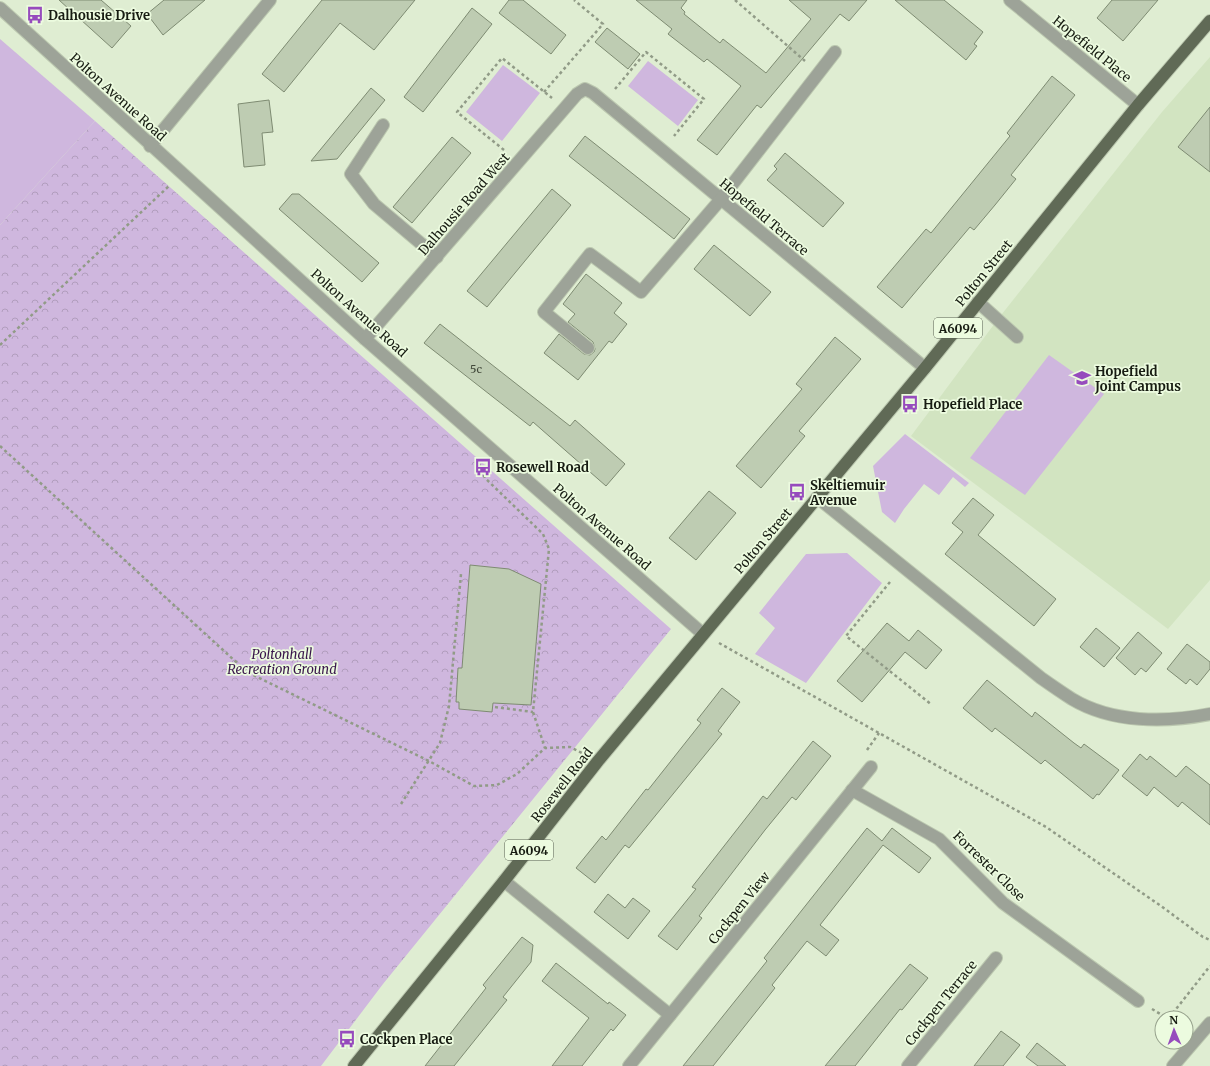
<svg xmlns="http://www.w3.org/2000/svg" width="1210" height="1066" viewBox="0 0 1210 1066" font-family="Merriweather,serif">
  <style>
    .built { fill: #d2e4c1 }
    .grass { fill: #cfb7de }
    .forest { fill: url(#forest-crowns) }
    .building { fill: #beccb2; stroke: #7e8b72 }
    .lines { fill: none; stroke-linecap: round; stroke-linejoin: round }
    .minor-casing { stroke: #bbc7af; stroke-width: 14 }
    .major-casing { stroke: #bbc7af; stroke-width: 14 }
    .path { stroke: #919b87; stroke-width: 2.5; stroke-dasharray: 3 3; stroke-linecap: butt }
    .minor { stroke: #9da398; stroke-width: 12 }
    .major { stroke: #606a56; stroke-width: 12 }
    .labels { text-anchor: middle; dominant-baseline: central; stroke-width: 3.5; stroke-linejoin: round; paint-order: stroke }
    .number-label { font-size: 11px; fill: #41483a }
    .shield { fill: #ecfbdf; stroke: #575f50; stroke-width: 1 }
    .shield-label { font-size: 12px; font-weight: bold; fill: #171c12 }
    .poi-label { font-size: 13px; font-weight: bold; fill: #171c12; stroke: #ecfbdf; text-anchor: start }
    .street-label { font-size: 13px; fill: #171c12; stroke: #ecfbdf }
    .park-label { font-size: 13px; font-style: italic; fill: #39154b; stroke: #ecfbdf }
  </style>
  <defs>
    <pattern id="forest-crowns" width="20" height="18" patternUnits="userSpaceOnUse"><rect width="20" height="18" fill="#cfb7de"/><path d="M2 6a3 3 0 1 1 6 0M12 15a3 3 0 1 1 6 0" fill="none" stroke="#b19dbd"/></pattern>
  </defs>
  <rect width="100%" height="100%" fill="#dfedd2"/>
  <polygon class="built" points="1210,57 1210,580 1168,629 911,436 998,319 1162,112"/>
  <g class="grass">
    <polygon points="0,39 95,121 0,225"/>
    <polygon points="648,61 698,100 678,126 628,86"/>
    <polygon points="503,65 540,93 502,141 466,112"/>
    <polygon points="1049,355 1104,394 1025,495 970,458"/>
    <polygon points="905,434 969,483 965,487 953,477 939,495 924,484 904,509 895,523 882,512 873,466"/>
    <polygon points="847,553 882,583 806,683 755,654 775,628 759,613 806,554"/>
  </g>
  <polygon class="forest" points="95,121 671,629 383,984 321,1066 0,1066 0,225"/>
  <g class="building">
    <polygon points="59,0 101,0 131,26 112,48"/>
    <polygon points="164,0 205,0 163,35 147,14"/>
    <polygon points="322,0 415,0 374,50 340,23 284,92 262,74"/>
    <polygon points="509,0 523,0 566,35 551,54 499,13"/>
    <polygon points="636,0 687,0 681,8 685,12 684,14 720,43 723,39 766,73 811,19 789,0 867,0 849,21 840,14 761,108 757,105 717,155 697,140 741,86 707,59 704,62 668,34 672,29"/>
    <polygon points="895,0 944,0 983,32 974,44 977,46 966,60"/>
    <polygon points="1112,0 1158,0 1123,41 1097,18"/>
    <polygon points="472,8 492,24 423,112 404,97"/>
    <polygon points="607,28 640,54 628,69 595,42"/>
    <polygon points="1052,76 1075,95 1011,175 1016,179 995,205 974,230 970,227 902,308 877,287 926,229 931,233 1010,136 1007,133"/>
    <polygon points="371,88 385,100 337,159 311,161"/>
    <polygon points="269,100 273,132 262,133 265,165 244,167 238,104"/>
    <polygon points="1210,107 1210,172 1178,147"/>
    <polygon points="585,136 690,219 674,239 569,156"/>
    <polygon points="452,137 471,153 412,223 393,207"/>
    <polygon points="785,153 844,203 823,227 767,180 777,169 774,166"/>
    <polygon points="552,189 571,205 487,307 467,291"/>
    <polygon points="292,194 299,194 379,263 362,282 279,209"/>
    <polygon points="714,245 771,292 750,316 694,269"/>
    <polygon points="586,274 622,303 614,313 627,324 612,343 609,341 578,380 544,353 559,334 584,354 590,355 594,352 595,349 593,342 568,322 575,314 563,304"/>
    <polygon points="440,324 570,426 575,420 625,464 606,486 533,422 530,426 424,343"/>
    <polygon points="835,337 861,359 799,431 805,436 761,488 736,466 802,389 796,384"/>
    <polygon points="709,491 736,513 696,560 669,538"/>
    <polygon points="973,498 994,515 978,535 1056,599 1034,626 945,554 963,532 952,523"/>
    <polygon points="470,565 509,569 541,584 531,705 493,703 492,712 459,709 459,702 456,702 458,668 462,668"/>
    <polygon points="887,623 909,641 918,630 942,650 926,669 905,652 862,702 837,681"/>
    <polygon points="1096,628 1120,648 1104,667 1080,647"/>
    <polygon points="1138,632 1162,653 1146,672 1141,668 1135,675 1116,658"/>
    <polygon points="1187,644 1210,662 1210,669 1197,685 1190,679 1186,684 1167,669"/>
    <polygon points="987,680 1032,717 1035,712 1074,743 1081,748 1084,744 1119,770 1099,795 1097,794 1093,799 1045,760 1041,764 995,728 992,732 963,708"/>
    <polygon points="722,688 740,702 718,731 722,734 629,848 625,845 595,883 576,868 602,836 606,840 646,789 648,790 701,723 697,720"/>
    <polygon points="813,741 831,756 796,800 792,797 765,830 699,916 702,918 677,950 658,936 696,889 692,887 753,809 763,796 767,799"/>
    <polygon points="1140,754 1147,760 1150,756 1176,777 1186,766 1210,785 1210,825 1182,802 1178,807 1154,787 1147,796 1122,776"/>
    <polygon points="867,828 882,841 892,828 931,858 919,873 883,845 820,925 839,940 826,956 807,941 772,985 775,988 713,1066 683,1066 767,961 764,958"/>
    <polygon points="608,894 625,908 633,898 650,911 628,939 594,912"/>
    <polygon points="522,937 533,945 531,962 503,997 507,1000 454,1066 425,1066 486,988 483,985"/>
    <polygon points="556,963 608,1004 609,1002 626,1015 613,1031 611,1029 582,1066 552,1066 589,1018 542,981"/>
    <polygon points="910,964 928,978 902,1010 900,1009 855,1066 825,1066"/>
    <polygon points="1001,1031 1020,1045 1003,1066 974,1066"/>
    <polygon points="1037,1043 1066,1066 1038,1066 1026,1057"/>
  </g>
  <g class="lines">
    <g class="minor-casing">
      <g id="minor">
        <polyline points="1010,0 1138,105"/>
        <polyline points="0,8 365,339 703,634"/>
        <polyline points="383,125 351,174 374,204 437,257"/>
        <polyline points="150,146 270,0"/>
        <polyline points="978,302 1017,337"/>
        <polyline points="365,339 577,94 585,89 593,93 925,368"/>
        <polyline points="588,348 544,312 590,254 641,292 721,199 835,52"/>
        <path d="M 818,498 L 1041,678 C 1051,685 1061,692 1072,699 C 1112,723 1165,723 1210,714"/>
        <polyline points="852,790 939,839 1003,903 1138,1001"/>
        <polyline points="504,881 670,1015"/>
        <polyline points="629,1066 871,767"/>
        <polyline points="908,1066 996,958"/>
        <polyline points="1173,1066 1210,1023"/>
      </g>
    </g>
    <g class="major-casing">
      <polyline id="major" points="354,1066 504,881 598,761 925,368 1138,105 1210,21"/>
    </g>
    <g class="path">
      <polyline points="735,0 805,61"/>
      <polyline points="615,89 646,52 704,99 674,136"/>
      <polyline points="544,92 603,24 574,0"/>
      <polyline points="504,150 457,112 502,58 552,98"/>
      <polyline points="0,345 170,185"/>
      <polyline points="0,446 247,672 429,761 474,786 497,785 517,774 545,748 570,747 582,753"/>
      <polyline points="479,464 485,478 543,534 549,549 533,712 545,748"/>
      <polyline points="890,582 846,636 932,705"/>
      <polyline points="719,643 1046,827 1161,906 1203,937 1210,940"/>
      <polyline points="495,707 533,712"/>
      <polyline points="867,750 879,733"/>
      <polyline points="401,804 440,743 449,706 461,574"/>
      <polyline points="1152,1009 1167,1018"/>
      <polyline points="1169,1018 1210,966"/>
    </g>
    <use href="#minor" class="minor"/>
    <use href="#major" class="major"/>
  </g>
  <defs>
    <g id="bus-bare" transform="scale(1.38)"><path d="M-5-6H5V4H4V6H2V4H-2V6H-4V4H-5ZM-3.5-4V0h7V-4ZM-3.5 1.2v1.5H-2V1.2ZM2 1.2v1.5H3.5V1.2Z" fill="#964bbd" stroke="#ecfbdf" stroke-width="2.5" paint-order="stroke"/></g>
    <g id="school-bare" transform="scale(1.38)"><path d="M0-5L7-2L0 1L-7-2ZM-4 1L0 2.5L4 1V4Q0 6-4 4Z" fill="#964bbd" stroke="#ecfbdf" stroke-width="2.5" paint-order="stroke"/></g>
  </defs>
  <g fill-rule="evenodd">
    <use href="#bus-bare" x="35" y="15"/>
    <use href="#school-bare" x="1082" y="378"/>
    <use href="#bus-bare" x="910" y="404"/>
    <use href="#bus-bare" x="483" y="467"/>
    <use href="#bus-bare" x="797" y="492"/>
    <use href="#bus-bare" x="347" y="1039"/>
  </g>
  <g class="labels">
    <g class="number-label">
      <text x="476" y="369">5c</text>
    </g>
    <g class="shield">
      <rect x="934" y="318" width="48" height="20" rx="3"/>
      <rect x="505" y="840" width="48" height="20" rx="3"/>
    </g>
    <g class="shield-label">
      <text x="958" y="328">A6094</text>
      <text x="529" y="850">A6094</text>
    </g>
    <g class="poi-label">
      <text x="48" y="15">Dalhousie Drive</text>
      <text x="1095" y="371">Hopefield<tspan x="1095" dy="15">Joint Campus</tspan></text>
      <text x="923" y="404">Hopefield Place</text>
      <text x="496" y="467">Rosewell Road</text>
      <text x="810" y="485">Skeltiemuir<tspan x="810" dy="15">Avenue</tspan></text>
      <text x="360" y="1039">Cockpen Place</text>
    </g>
    <g class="street-label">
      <text transform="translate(1092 49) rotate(39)">Hopefield Place</text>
      <text transform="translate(118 97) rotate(42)">Polton Avenue Road</text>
      <text transform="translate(464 204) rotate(-49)">Dalhousie Road West</text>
      <text transform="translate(764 217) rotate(40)">Hopefield Terrace</text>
      <text transform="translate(984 273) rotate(-51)">Polton Street</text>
      <text transform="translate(359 313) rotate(42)">Polton Avenue Road</text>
      <text transform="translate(602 527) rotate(41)">Polton Avenue Road</text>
      <text transform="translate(763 541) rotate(-50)">Polton Street</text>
      <text transform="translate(562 785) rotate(-52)">Rosewell Road</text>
      <text transform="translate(989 866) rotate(44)">Forrester Close</text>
      <text transform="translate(739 908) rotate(-51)">Cockpen View</text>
      <text transform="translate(941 1003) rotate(-51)">Cockpen Terrace</text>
    </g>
    <g class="park-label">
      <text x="282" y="654">Poltonhall<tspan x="282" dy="15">Recreation Ground</tspan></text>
    </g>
  </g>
  <g transform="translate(1174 1030) rotate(358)"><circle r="19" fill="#ecfbdf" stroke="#97a28d"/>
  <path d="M0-3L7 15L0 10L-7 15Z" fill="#964bbd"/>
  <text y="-6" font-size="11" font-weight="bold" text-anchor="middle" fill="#171c12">N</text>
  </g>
</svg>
